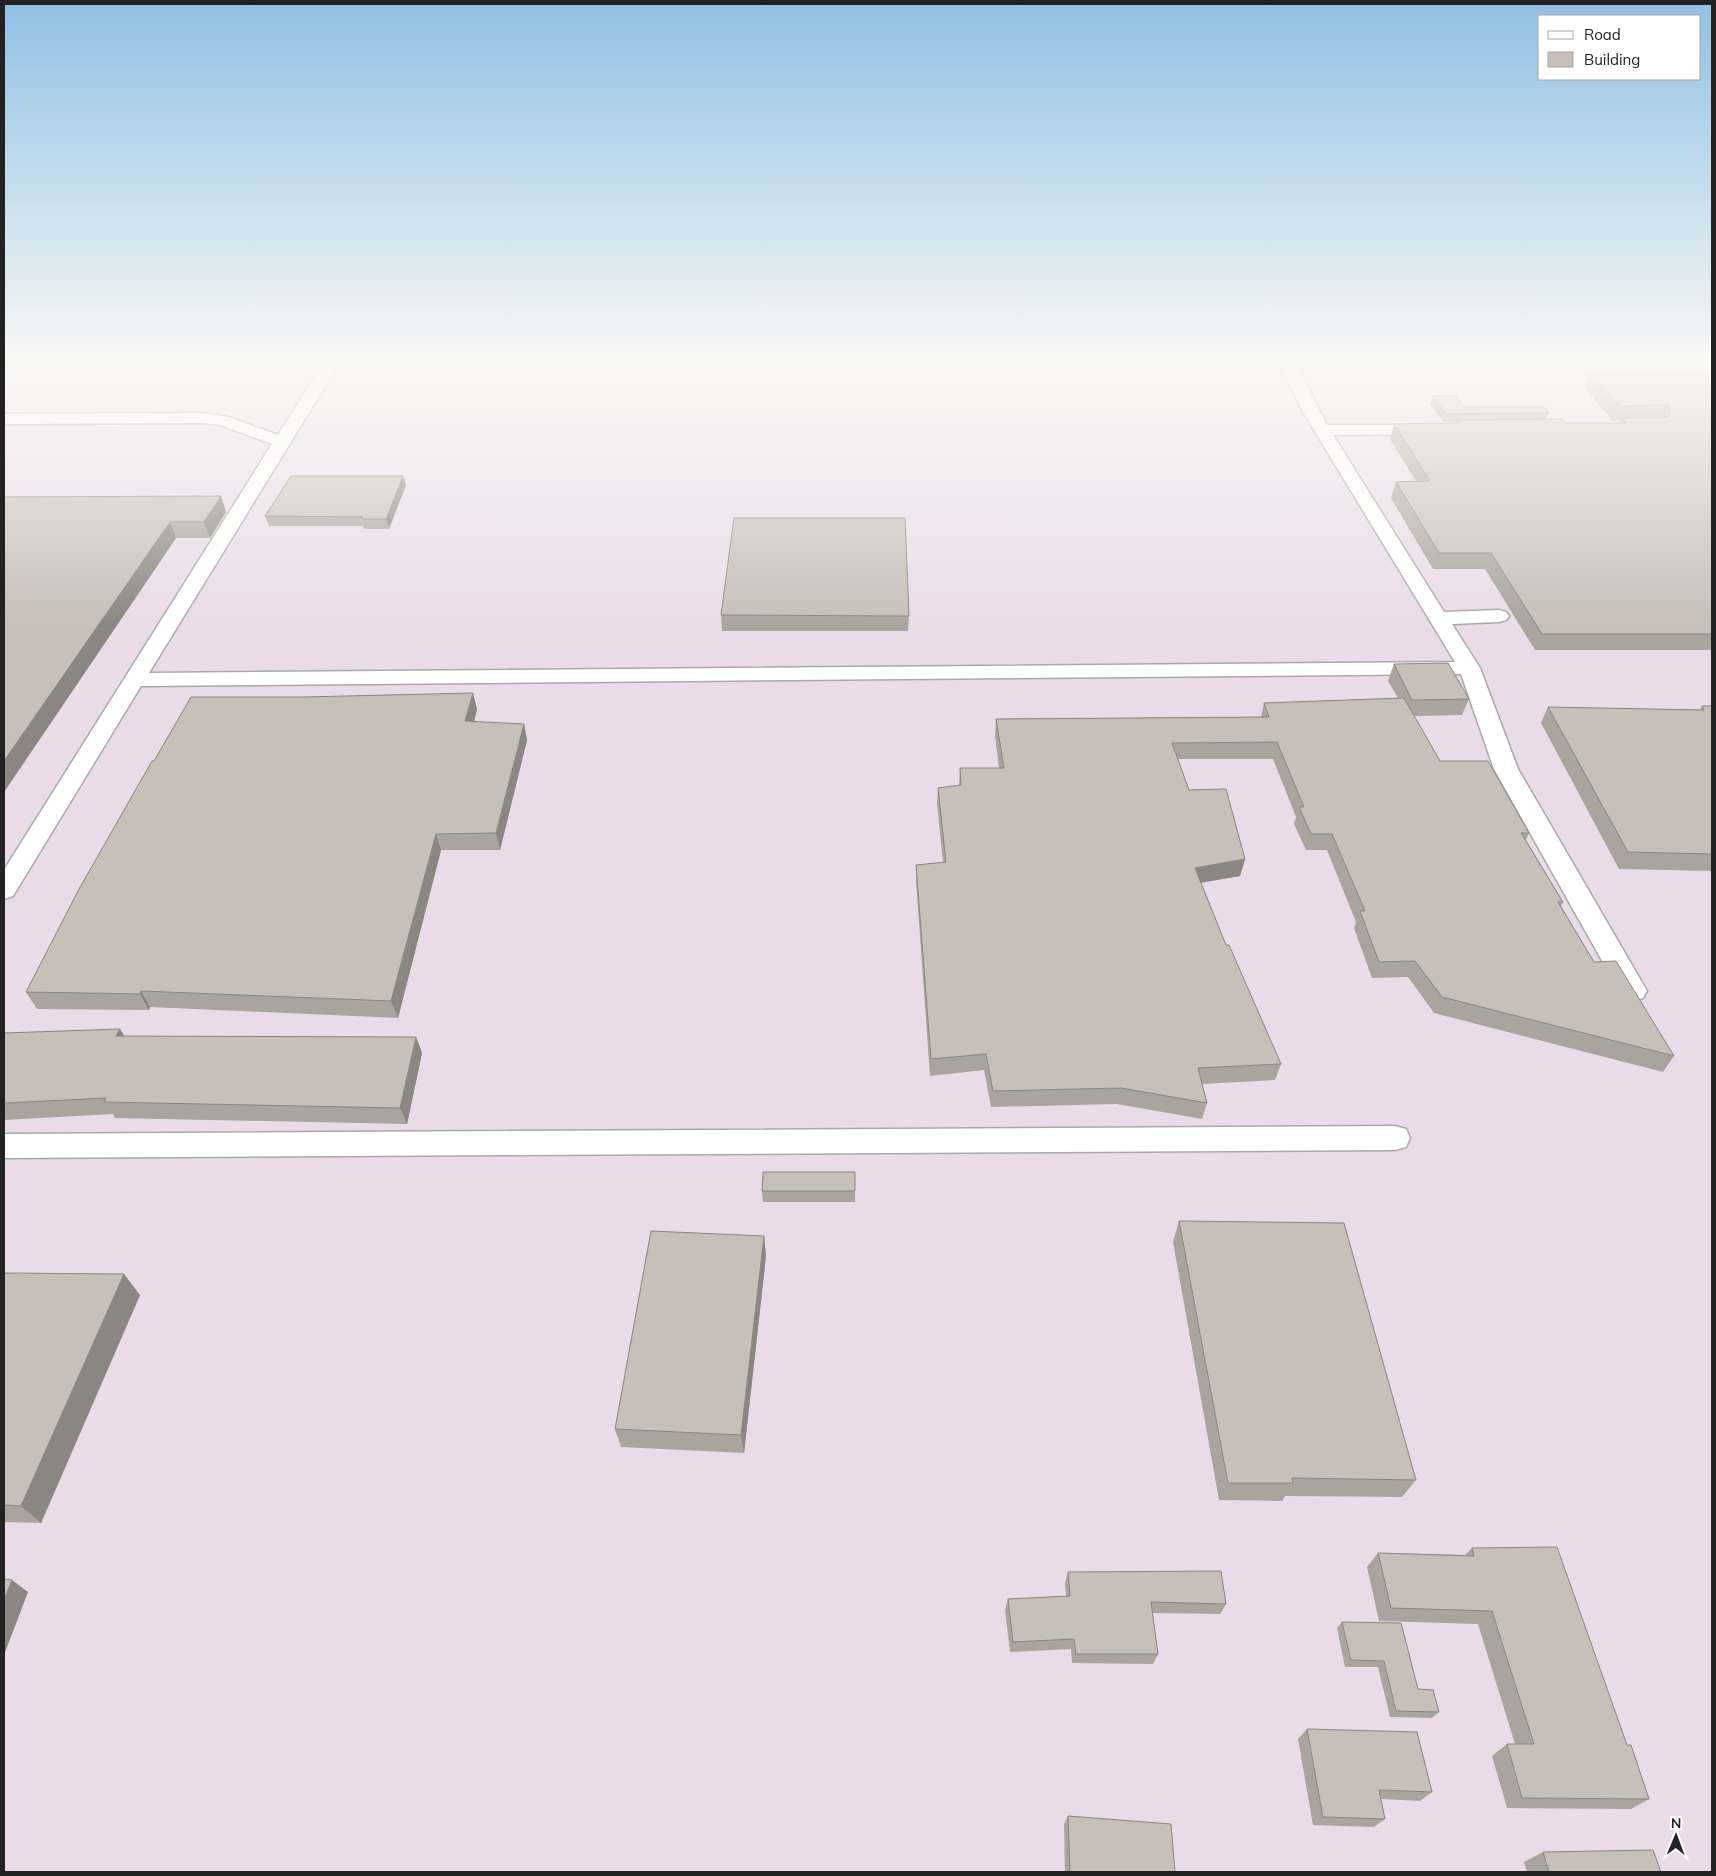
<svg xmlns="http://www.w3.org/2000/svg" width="1716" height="1876" viewBox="0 0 1716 1876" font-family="Mulish,sans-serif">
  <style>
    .industrial { fill: #ebdbe8 }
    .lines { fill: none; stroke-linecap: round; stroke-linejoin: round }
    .minor-casing { stroke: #a9a9a9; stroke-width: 3 }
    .minor { fill: #fff; fill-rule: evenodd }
    .wall { fill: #aba49e }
    .shaded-wall { fill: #8b8681 }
    .building { fill: #c7bfb8; stroke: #8b8681 }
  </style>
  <rect width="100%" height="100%" fill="#f2efe9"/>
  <rect class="industrial" x="4" y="362" width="1708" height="1510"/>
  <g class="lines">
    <g class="minor-casing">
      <g id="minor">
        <polygon points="324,362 340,362 149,673 1455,662 1303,412 1279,362 1295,362 1327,425 1435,425 1437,429 1435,433 1429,434 1333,435 1444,612 1499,610 1506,612 1509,616 1506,620 1499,622 1452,624 1480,668 1518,769 1647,991 1643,998 1633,1001 1623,998 1494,769 1461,674 141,686 13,896 4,899 4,870 272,444 220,425 203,423 4,424 4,414 203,413 229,417 278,435"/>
        <polygon points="1395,1126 1406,1129 1410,1138 1406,1147 1395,1150 4,1158 4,1134"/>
      </g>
    </g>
    <use href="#minor" class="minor"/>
  </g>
  <g class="wall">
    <polygon points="1590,373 1712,373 1712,650 1535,650 1485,569 1433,569 1391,498 1396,482 1416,481 1390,439 1394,424 1456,423 1457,422 1443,422 1430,404 1433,396 1464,407 1549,413 1546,419 1565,423 1619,423 1620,420 1613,421 1584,387"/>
    <polygon points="406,485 389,529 364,529 363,526 269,526 265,516"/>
    <polygon points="4,497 226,512 210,538 176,538 4,792"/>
    <polygon points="721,615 909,616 908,631 722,631"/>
    <polygon points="1394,664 1469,699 1462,715 1414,716 1440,761 1529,833 1526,840 1563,902 1561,906 1594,962 1674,1056 1663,1072 1434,1013 1408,977 1372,978 1354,928 1356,922 1327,850 1306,850 1294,824 1296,817 1273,759 1178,759 1189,790 1245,859 1240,876 1201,883 1226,945 1281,1064 1275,1080 1202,1084 1207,1103 1202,1119 1117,1104 991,1107 984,1070 930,1076 916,881 916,865 943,862 937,804 938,788 959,785 960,768 999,768 995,736 996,719 1261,717 1264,703 1398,698 1388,681"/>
    <polygon points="1702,706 1712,706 1712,871 1619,869 1541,723 1548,707 1700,710"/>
    <polygon points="477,709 474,722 524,724 527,740 500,850 441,850 398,1018 150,1007 149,1010 37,1009 26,992"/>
    <polygon points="4,1033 124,1036 416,1037 422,1053 407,1124 115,1118 113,1114 4,1120"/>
    <polygon points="855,1172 855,1202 763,1202 762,1191"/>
    <polygon points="1179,1221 1416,1480 1402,1497 1285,1496 1282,1501 1219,1500 1173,1242"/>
    <polygon points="764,1236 766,1256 744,1453 621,1447 615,1429"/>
    <polygon points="4,1273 140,1295 41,1523 4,1522"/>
    <polygon points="1472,1548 1627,1745 1649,1799 1631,1809 1507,1808 1492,1756 1507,1744 1515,1744 1478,1624 1379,1621 1367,1567 1378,1553 1465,1555"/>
    <polygon points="1068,1572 1226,1604 1220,1614 1152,1613 1158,1654 1153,1664 1072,1663 1071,1649 1010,1652 1005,1610 1008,1599 1066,1596 1065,1583"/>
    <polygon points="1342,1622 1418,1689 1439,1712 1432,1718 1390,1717 1378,1667 1345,1667 1337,1628"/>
    <polygon points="1307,1729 1432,1792 1420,1801 1381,1799 1385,1819 1374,1827 1313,1825 1298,1739"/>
    <polygon points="1068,1816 1175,1872 1065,1872 1064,1824"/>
    <polygon points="1543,1852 1661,1872 1527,1872 1524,1862"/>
  </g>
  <g class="shaded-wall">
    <polygon points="403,476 406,485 389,529 386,519"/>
    <polygon points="221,496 226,512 210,538 204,522"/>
    <polygon points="170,522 176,538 4,792 4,761"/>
    <polygon points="473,693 477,709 470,737 465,721"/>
    <polygon points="524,724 527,740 500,850 496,833"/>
    <polygon points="436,834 441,850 398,1018 391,1001"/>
    <polygon points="1245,859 1240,876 1191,884 1195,868"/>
    <polygon points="141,991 150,1007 149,1010 140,994"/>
    <polygon points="120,1029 130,1045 116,1036"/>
    <polygon points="416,1037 422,1053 407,1124 400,1108"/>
    <polygon points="764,1236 766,1256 744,1453 741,1435"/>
    <polygon points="124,1274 140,1295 41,1523 21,1506"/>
    <polygon points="12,1580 28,1592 4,1655 4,1600"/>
  </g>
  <g class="building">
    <polygon points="1590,373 1712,373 1712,634 1542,634 1491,553 1439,553 1396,482 1430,481 1394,424 1459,423 1457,420 1562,419 1565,423 1626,423 1621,418 1662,418 1669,416 1671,410 1668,405 1620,406"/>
    <polygon points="1433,396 1455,396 1464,407 1544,407 1549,413 1446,414"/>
    <polygon points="291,476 403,476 386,519 361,519 363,517 265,516"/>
    <polygon points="221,496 204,522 170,522 4,761 4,497"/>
    <polygon points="734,518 905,518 909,616 721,615"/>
    <polygon points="1448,663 1469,699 1412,700 1394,664"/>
    <polygon points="473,693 465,721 524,724 496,833 436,834 391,1001 141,991 140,994 26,992 79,889 152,761 154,761 191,697 303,697"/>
    <polygon points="1404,698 1440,761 1488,761 1529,833 1521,833 1563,902 1558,902 1594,962 1616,961 1674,1056 1442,997 1415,961 1379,962 1360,911 1365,911 1332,834 1311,834 1299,807 1304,807 1277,742 1172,743 1189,790 1226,789 1245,859 1195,868 1226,945 1229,945 1281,1064 1198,1068 1207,1103 1121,1088 993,1091 986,1054 931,1059 916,865 946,862 938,788 961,785 960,768 1004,768 996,719 1269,717 1264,703"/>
    <polygon points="1702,706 1712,706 1712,854 1628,852 1548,707 1704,710"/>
    <polygon points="120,1029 116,1036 416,1037 400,1108 104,1102 106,1098 4,1103 4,1033"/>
    <polygon points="763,1172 855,1172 855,1191 762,1191"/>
    <polygon points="1179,1221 1344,1223 1416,1480 1292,1478 1293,1483 1228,1483"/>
    <polygon points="651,1231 764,1236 741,1435 615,1429"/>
    <polygon points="4,1273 124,1274 21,1506 4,1505"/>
    <polygon points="1557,1547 1627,1745 1631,1745 1649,1799 1522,1798 1507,1744 1534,1744 1492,1611 1391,1608 1378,1553 1474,1556 1472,1548"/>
    <polygon points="1221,1571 1226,1604 1151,1602 1158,1654 1076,1654 1074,1639 1013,1642 1008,1599 1070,1596 1068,1572"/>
    <polygon points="4,1579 12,1580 4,1600"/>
    <polygon points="1342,1622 1401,1623 1418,1689 1433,1690 1439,1712 1396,1711 1384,1661 1351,1660"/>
    <polygon points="1307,1729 1417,1732 1432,1792 1379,1790 1385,1819 1323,1817"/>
    <polygon points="1068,1816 1171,1824 1175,1872 1070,1872"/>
    <polygon points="1653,1850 1661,1872 1549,1872 1543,1852"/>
  </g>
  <linearGradient id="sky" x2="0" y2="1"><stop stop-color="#8fc0e4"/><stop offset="0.58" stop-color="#f9f8f5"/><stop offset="1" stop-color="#f9f8f5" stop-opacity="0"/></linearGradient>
  <rect width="1716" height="625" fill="url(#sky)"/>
  <rect width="1716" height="1876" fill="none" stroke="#222222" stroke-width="10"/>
  <rect x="1538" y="15" width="162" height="65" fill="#ffffff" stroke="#a7a7a7"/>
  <rect x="1548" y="31" width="25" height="8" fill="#ffffff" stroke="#a7a7a7"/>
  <text x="1584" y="40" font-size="15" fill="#222222">Road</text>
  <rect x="1548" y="52" width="25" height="15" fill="#c7bfb8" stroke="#a7a7a7"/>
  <text x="1584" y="65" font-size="15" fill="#222222">Building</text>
  <g transform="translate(1676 1836) rotate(1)" stroke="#ffffff" stroke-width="4" paint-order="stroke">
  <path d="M0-4L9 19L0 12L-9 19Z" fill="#222222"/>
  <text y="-8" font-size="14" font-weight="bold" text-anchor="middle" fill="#222222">N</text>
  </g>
</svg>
